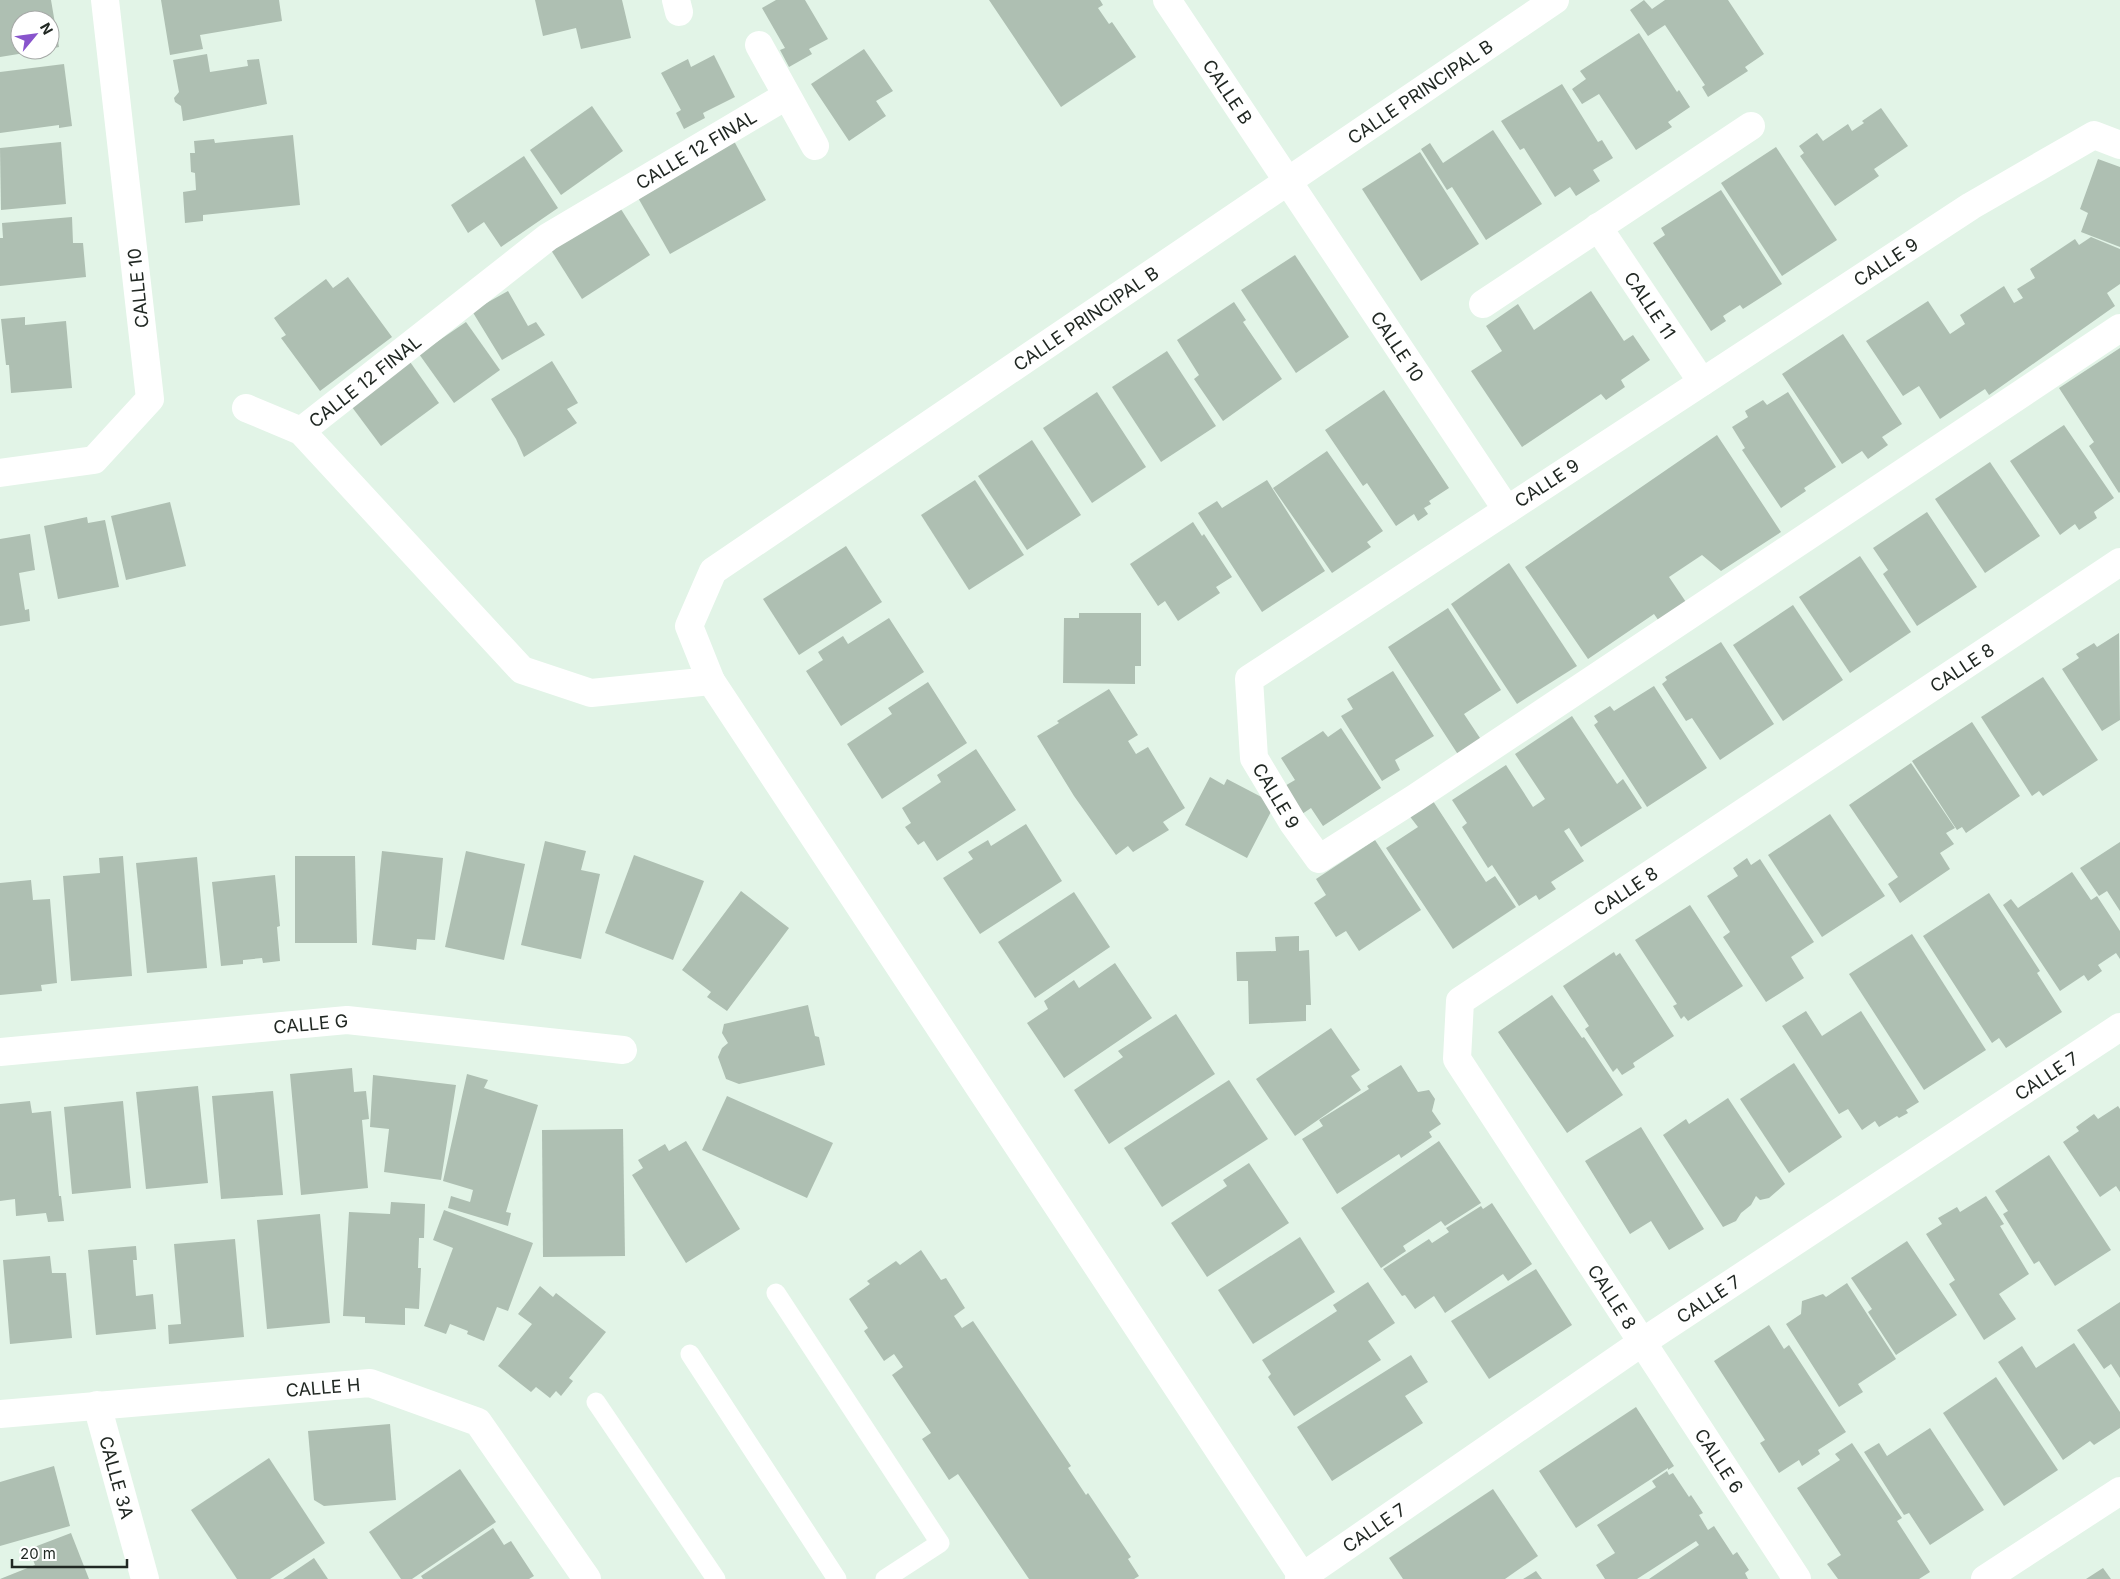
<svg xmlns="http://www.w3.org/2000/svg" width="2120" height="1579" viewBox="0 0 2120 1579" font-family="Inter,sans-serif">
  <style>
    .building { fill: #aebfb2 }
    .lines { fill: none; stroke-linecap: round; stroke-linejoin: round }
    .service { stroke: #fff; stroke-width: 19 }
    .minor { stroke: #fff; stroke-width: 28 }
    .tertiary { stroke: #fff; stroke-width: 28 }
    .labels { text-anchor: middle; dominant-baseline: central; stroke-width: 5; stroke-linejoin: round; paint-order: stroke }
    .street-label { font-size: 18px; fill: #212823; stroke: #fff }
  </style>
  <rect width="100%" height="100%" fill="#e2f4e7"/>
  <g class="building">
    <polygon points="0,0 51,0 59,47 50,49 50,20 20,20 20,50 37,51 0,57"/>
    <polygon points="161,0 279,0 282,21 200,35 203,49 170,55"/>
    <polygon points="535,0 622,0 631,38 581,49 576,28 543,36"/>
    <polygon points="776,0 805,0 828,39 809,49 812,54 789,67 780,50 785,48 762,8"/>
    <polygon points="989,0 1100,0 1103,5 1098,8 1109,24 1112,22 1136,57 1061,107"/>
    <polygon points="1644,0 1652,9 1665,0 1728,0 1764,54 1745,67 1748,71 1708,97 1702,87 1705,85 1665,25 1648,36 1630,10"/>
    <polygon points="1639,33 1677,92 1679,90 1690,107 1668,122 1672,127 1636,150 1599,94 1582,104 1572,89 1586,79 1580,71"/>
    <polygon points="864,49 893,91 876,101 886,116 849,141 811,84"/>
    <polygon points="207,54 210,72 248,66 247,60 259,59 267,104 183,121 181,106 175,102 174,98 179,92 173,60"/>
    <polygon points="714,55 735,97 703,113 705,118 684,129 676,113 681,110 661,73 688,59 691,67"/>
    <polygon points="64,64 72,126 59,128 59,125 0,133 0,72"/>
    <polygon points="1562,84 1598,142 1602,140 1613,158 1593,170 1600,181 1576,196 1570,187 1555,197 1524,148 1520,150 1501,121"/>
    <polygon points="592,106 623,151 561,195 530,150"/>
    <polygon points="1881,108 1908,146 1874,169 1879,176 1835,206 1800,156 1804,153 1799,146 1817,133 1823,141 1848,124 1852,131 1864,123 1862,121"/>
    <polygon points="1493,130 1542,204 1486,240 1452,187 1447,190 1421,149 1430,143 1443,163"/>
    <polygon points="293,135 300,205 203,215 203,221 185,223 183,192 196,190 195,173 191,172 190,153 195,153 194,141 214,139 215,143"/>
    <polygon points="734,141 766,200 670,254 637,196"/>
    <polygon points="61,142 66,204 1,210 0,148"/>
    <polygon points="1776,147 1837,240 1782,276 1721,183"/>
    <polygon points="1420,152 1479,244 1421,281 1362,189"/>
    <polygon points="524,156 558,208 501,247 484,222 468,233 451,205"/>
    <polygon points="2098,159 2120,167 2120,247 2081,232 2088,213 2080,209"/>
    <polygon points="1721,190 1782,284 1743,309 1740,305 1723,316 1726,321 1711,331 1653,243 1665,235 1661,228"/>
    <polygon points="619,206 650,255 582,299 551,250"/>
    <polygon points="72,217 73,243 83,243 86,277 0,286 0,238 3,238 2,223"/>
    <polygon points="2091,237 2120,249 2120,284 2107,293 2115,306 1989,395 1985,389 1940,419 1919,386 1903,396 1866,341 1928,301 1950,334 1965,324 1960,315 2004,286 2014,303 2023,298 2017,289 2035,278 2030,269 2075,239 2079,245"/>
    <polygon points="1295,255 1349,337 1296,373 1241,290"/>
    <polygon points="348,277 392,337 320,391 281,338 286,335 274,318 326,279 333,288"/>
    <polygon points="508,291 528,326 536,322 545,335 502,360 472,311"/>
    <polygon points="1591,291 1624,341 1633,335 1650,360 1621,380 1625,387 1606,400 1601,394 1522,447 1471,371 1502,351 1486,326 1518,304 1534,330"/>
    <polygon points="1234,302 1246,320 1243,322 1282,379 1223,421 1194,379 1199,375 1177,340"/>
    <polygon points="25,317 25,325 66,321 72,388 11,393 9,365 6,365 1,319"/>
    <polygon points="466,322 500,370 454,403 419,354"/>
    <polygon points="1843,334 1902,424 1882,437 1888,445 1868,459 1862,451 1842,464 1782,374"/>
    <polygon points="2120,348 2120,492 2119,493 2089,446 2094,442 2059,388"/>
    <polygon points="1167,351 1216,426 1161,462 1112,387"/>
    <polygon points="408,359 439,403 381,446 349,403"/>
    <polygon points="552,361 578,403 567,409 577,423 524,457 516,439 491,399"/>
    <polygon points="1384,390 1449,488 1429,501 1431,504 1424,508 1428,514 1418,521 1414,514 1396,526 1367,483 1363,486 1325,430"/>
    <polygon points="1097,392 1146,467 1092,503 1043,428"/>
    <polygon points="1788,392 1836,467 1804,488 1806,491 1781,508 1742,450 1745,448 1732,427 1748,417 1745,411 1763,400 1767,405"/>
    <polygon points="2064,425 2114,498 2094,512 2097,518 2079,530 2075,524 2060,535 2010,461"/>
    <polygon points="1717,435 1781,532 1721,571 1702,555 1669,577 1688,605 1661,624 1654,614 1588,659 1525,567"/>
    <polygon points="1032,440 1081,515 1027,550 978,476"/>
    <polygon points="1327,451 1383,531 1367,542 1371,547 1332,573 1273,488"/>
    <polygon points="1990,462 2040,536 1985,573 1935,499"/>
    <polygon points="975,480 1024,555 969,590 921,515"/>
    <polygon points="1267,480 1325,571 1262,612 1198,513 1217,501 1222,508"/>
    <polygon points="170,502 186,566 126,580 111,516"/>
    <polygon points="1927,512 1977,587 1917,626 1883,574 1888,570 1873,548"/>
    <polygon points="87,517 88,523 105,520 119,587 58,599 44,526"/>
    <polygon points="1193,522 1202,536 1204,534 1232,577 1216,587 1220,593 1178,621 1165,601 1158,606 1130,564"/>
    <polygon points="30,534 35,570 19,573 25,610 29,609 30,621 0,626 0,539"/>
    <polygon points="846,546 882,602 799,655 763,599"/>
    <polygon points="1860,556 1911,632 1850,673 1799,597"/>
    <polygon points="1509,563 1577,666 1517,704 1451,604"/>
    <polygon points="1793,605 1843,680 1783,721 1733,645"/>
    <polygon points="1448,608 1501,690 1464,714 1482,741 1459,756 1388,647"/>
    <polygon points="1079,613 1141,613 1141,666 1135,666 1135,684 1063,683 1064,618 1079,618"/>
    <polygon points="889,618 924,672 841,726 806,671 823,660 818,652 843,636 848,644"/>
    <polygon points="2119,633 2120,720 2102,731 2062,669 2079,658 2076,654 2094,643 2097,647"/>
    <polygon points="1721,642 1774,724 1720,760 1692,718 1686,721 1662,684 1667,680 1665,677"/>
    <polygon points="1393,671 1434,736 1395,760 1400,770 1382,781 1341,716 1353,709 1347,699"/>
    <polygon points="2043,677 2098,760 2043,796 2039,791 2032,796 1981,717"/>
    <polygon points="928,682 967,743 882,799 847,744 892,714 888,708"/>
    <polygon points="1654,686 1707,768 1647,807 1594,725 1598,722 1594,716 1610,706 1614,711"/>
    <polygon points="1109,689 1138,735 1128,741 1136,754 1148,747 1185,808 1163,822 1169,830 1133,852 1128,846 1116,855 1074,796 1037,736 1059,723 1057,721"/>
    <polygon points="1572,716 1617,784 1623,779 1642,808 1581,847 1569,828 1564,831 1584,861 1551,882 1556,889 1539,900 1536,895 1519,906 1492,865 1488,868 1462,827 1467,823 1452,800 1506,765 1533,807 1545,799 1515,754"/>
    <polygon points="1972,722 2020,796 1966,833 1962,827 1957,830 1912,761"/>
    <polygon points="1341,728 1381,788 1323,826 1311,808 1302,814 1283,787 1295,780 1281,758 1323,731 1328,737"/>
    <polygon points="976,749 1016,810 937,861 924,841 918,845 905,827 911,823 902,808 941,782 937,775"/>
    <polygon points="1911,763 1955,828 1946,833 1954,844 1940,853 1950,869 1900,903 1888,884 1898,877 1849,805"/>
    <polygon points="1210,777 1224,785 1227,779 1275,804 1247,858 1185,825"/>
    <polygon points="1431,798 1486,882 1495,876 1516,907 1453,949 1386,848 1418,827 1408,814"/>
    <polygon points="1830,814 1885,896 1822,937 1768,855"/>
    <polygon points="1026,824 1062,881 980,934 943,878 973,859 968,852 988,840 991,846"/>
    <polygon points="1375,840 1421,910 1359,951 1346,931 1336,937 1314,903 1326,895 1316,879"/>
    <polygon points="545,841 586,851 581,870 600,874 581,959 521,945"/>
    <polygon points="2120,842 2120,911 2107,891 2099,896 2080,868"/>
    <polygon points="382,851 443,858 435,940 417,939 416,950 372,945"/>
    <polygon points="466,851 525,864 504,960 445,947"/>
    <polygon points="634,855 704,881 673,960 605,933"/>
    <polygon points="123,856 132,976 71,981 63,876 100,873 99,858"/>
    <polygon points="295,856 355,856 357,943 295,943"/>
    <polygon points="197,857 207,968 147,973 136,863"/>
    <polygon points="1747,858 1751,865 1760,859 1814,942 1791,957 1804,978 1766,1002 1723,937 1730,932 1707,896 1738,876 1733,868"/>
    <polygon points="2072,872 2091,900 2097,896 2120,931 2120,959 2116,953 2098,965 2102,971 2088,981 2084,975 2060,991 2003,905 2011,899 2018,908"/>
    <polygon points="275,875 280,926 277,927 280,961 263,963 262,958 243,960 243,964 221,966 212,882"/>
    <polygon points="31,880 33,900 50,899 57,983 41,985 42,991 0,995 0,883"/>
    <polygon points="741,891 789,928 727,1011 707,997 711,992 682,970"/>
    <polygon points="1074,892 1110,947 1035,998 998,942"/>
    <polygon points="1989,893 2040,971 2037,973 2062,1012 2006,1048 1999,1038 1992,1043 1923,936"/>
    <polygon points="1690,905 1743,986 1688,1021 1684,1016 1681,1019 1673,1006 1677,1004 1635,940"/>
    <polygon points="1912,934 1986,1050 1924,1090 1849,974"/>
    <polygon points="1299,936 1299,951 1309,950 1311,1005 1306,1005 1306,1021 1249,1024 1248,981 1237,981 1236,952 1276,951 1275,937"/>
    <polygon points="1614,952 1616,956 1620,953 1674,1036 1633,1063 1635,1067 1622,1075 1617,1068 1613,1072 1585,1029 1589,1026 1563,986"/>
    <polygon points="1115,963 1152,1018 1064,1078 1027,1023 1048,1009 1044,1001 1074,980 1079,988"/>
    <polygon points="1552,995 1582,1038 1584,1037 1623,1095 1567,1133 1498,1032"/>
    <polygon points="808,1005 815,1036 819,1037 825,1065 739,1084 726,1079 718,1057 722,1048 728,1043 722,1033 724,1024"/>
    <polygon points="1806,1011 1822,1036 1861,1011 1919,1102 1906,1110 1908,1113 1899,1118 1897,1116 1879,1127 1875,1121 1862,1130 1848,1109 1839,1114 1782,1026"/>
    <polygon points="1176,1014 1215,1074 1109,1144 1074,1090 1123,1057 1118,1051"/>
    <polygon points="1331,1028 1360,1070 1351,1076 1361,1090 1295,1136 1256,1079"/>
    <polygon points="1794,1063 1842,1137 1789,1173 1740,1099"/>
    <polygon points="1401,1065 1418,1092 1429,1090 1435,1099 1432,1111 1441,1124 1429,1132 1432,1137 1401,1158 1399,1154 1337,1194 1302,1139 1323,1126 1319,1120 1369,1089 1367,1086"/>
    <polygon points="352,1068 354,1092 366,1091 369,1119 362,1120 368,1188 301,1195 290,1074"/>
    <polygon points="467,1074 488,1080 484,1088 538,1105 506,1212 511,1213 508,1226 448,1208 451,1196 470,1202 473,1190 443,1181"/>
    <polygon points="373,1075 456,1085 441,1180 384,1172 389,1129 370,1127"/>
    <polygon points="1229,1080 1268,1139 1162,1207 1124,1148"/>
    <polygon points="198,1086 208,1183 146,1189 136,1092"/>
    <polygon points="273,1091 283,1195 221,1199 212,1096"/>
    <polygon points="727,1096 833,1143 807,1198 702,1150"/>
    <polygon points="1728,1098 1785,1184 1769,1198 1760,1200 1756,1196 1751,1205 1741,1213 1736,1221 1723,1227 1663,1135 1686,1119 1689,1124"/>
    <polygon points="30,1101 32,1113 51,1111 59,1196 61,1196 64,1221 48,1222 46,1213 16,1216 15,1199 0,1201 0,1104"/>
    <polygon points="123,1101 131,1188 72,1194 64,1107"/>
    <polygon points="2118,1106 2120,1109 2120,1192 2116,1186 2100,1197 2063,1142 2079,1131 2076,1127 2094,1114 2098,1119"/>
    <polygon points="1641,1127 1704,1229 1669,1250 1651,1221 1630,1234 1585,1161"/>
    <polygon points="623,1129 625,1256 543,1257 542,1130"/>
    <polygon points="686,1141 740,1229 686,1263 632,1175 643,1168 638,1160 665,1144 669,1151"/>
    <polygon points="1439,1141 1481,1203 1445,1226 1441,1221 1403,1246 1406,1251 1381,1268 1341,1208"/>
    <polygon points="2049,1155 2111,1250 2055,1286 2039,1261 2034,1264 2003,1214 2008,1211 1995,1191"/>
    <polygon points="1249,1163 1289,1223 1207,1277 1171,1223 1227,1186 1223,1180"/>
    <polygon points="1986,1196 2004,1224 2000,1226 2029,1274 1999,1294 2016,1319 1984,1340 1949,1284 1955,1280 1926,1234 1942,1224 1938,1218 1957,1207 1960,1212"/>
    <polygon points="391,1202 425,1204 424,1238 419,1238 418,1268 421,1268 419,1309 405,1308 405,1325 365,1323 365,1317 343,1316 349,1212 390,1214"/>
    <polygon points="1492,1203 1532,1264 1508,1281 1503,1274 1445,1313 1434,1296 1415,1309 1405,1295 1402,1296 1383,1269 1429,1239 1432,1243 1449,1232 1446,1228 1481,1206 1483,1209"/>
    <polygon points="444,1210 533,1243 508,1311 497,1307 484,1341 467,1334 468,1331 450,1324 446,1334 424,1326 453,1248 433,1240"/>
    <polygon points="320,1214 330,1323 267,1329 257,1220"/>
    <polygon points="1300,1237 1335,1292 1253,1344 1218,1290"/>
    <polygon points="235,1239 244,1337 169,1344 168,1325 181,1324 174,1244"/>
    <polygon points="1907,1241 1957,1315 1896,1355 1868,1312 1872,1309 1851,1278"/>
    <polygon points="136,1246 137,1260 133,1260 136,1296 153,1294 156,1329 96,1335 88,1250"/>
    <polygon points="921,1250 941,1280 946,1278 965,1308 954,1316 962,1328 973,1321 1071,1466 1068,1468 1086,1495 1088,1493 1131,1557 1128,1559 1139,1576 1134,1579 1029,1579 958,1474 949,1480 922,1439 931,1433 892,1375 903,1367 894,1354 884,1361 864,1331 868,1328 849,1299 870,1284 867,1281 896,1261 900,1265"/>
    <polygon points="50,1256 52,1273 66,1273 72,1338 10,1344 3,1260"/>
    <polygon points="1536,1269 1572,1325 1489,1379 1451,1321"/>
    <polygon points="1368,1282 1395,1323 1368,1341 1381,1360 1294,1416 1268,1377 1271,1374 1262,1360 1337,1311 1333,1305"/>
    <polygon points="1847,1283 1896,1359 1858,1384 1863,1392 1839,1407 1786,1324 1801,1314 1802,1301 1823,1294 1826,1297"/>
    <polygon points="540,1286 553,1297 556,1293 606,1332 569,1378 573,1381 561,1396 556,1391 550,1398 536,1387 531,1392 498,1366 532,1324 518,1314"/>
    <polygon points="2120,1302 2120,1378 2111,1364 2104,1369 2077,1330"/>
    <polygon points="1769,1325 1784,1349 1789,1345 1846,1432 1818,1450 1820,1454 1802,1466 1799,1460 1779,1473 1760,1443 1765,1440 1714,1361"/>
    <polygon points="2074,1343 2120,1412 2120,1428 2094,1445 2090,1441 2063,1460 1998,1362 2022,1346 2036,1368"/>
    <polygon points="1411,1355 1428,1382 1405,1396 1423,1423 1332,1481 1297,1427"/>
    <polygon points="1996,1377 2058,1470 2004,1506 1943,1413"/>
    <polygon points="1636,1407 1674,1466 1668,1470 1668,1468 1576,1528 1539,1471"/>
    <polygon points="390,1424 396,1500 324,1506 314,1500 308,1431"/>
    <polygon points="1930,1428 1984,1510 1930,1545 1909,1513 1904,1515 1864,1452 1879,1443 1887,1456"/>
    <polygon points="1852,1443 1902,1518 1897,1521 1930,1572 1919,1579 1838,1579 1827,1564 1841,1555 1797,1488 1840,1460 1835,1454"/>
    <polygon points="269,1458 325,1543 270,1579 237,1579 191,1510"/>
    <polygon points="54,1466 70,1526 0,1546 0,1482"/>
    <polygon points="460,1469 496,1522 412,1579 401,1579 369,1532"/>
    <polygon points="1667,1471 1669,1475 1673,1473 1689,1497 1691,1495 1703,1513 1699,1515 1708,1530 1714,1526 1733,1555 1737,1552 1749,1570 1745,1573 1748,1579 1649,1579 1699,1545 1696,1541 1637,1579 1605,1579 1596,1565 1615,1553 1597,1525 1656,1487 1652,1481"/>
    <polygon points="1493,1489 1538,1556 1505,1579 1403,1579 1389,1558"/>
    <polygon points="493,1528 504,1545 511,1541 534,1576 529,1579 423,1579 421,1576"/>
    <polygon points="71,1533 89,1579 0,1579 35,1565 29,1549"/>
    <polygon points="314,1558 328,1579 283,1579"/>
    <polygon points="2103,1568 2111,1579 2086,1579"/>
    <polygon points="1536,1571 1542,1579 1523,1579"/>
  </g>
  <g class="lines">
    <g class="service">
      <polyline points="776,1293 940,1543 885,1579"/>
      <polyline points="690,1354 837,1579"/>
      <polyline points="596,1402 716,1579"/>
    </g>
    <g class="minor">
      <polyline points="676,0 679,12"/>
      <path id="s1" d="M 1167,0 L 1507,510"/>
      <polyline points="759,45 815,146"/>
      <path id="s2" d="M 2120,145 L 2094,135 L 1971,206 L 1249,679 L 1254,758 L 1293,823 L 1319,859 L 1415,798 L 2120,328"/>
      <path id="s3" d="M 1598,227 L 1702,382"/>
      <polyline points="1483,304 1751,126"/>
      <path id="s4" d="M 246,408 L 301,431 L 522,670 L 591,693 L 711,681 L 689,626 L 713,571 L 1555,0"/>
      <path id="s5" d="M 301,431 L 548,237 L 786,96"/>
      <polyline points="0,473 94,460 150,399 105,0"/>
      <path id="s6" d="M 0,1052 L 347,1020 L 623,1050"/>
      <path id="s7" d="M 97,1405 L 145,1579"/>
      <path id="s8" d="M 0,1414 L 370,1383 L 478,1422 L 587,1579"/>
      <path id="s9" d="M 1299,1579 L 1641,1343 L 2120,1027"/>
      <path id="s10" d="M 1797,1579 L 1457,1059 L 1460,1001 L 2120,562"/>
      <polyline points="1985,1579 2120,1491"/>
    </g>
    <polyline class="tertiary" points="711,681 1304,1579"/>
  </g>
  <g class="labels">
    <g class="street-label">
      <text stroke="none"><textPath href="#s1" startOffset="110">CALLE B</textPath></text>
      <text stroke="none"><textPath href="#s4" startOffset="1552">CALLE PRINCIPAL B</textPath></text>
      <text stroke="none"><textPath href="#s5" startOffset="486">CALLE 12 FINAL</textPath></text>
      <text transform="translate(1886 262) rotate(-33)">CALLE 9</text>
      <text transform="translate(138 288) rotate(-96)">CALLE 10</text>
      <text stroke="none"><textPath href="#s3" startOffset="94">CALLE 11</textPath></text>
      <text stroke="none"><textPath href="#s4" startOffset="1148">CALLE PRINCIPAL B</textPath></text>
      <text stroke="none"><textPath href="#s1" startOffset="416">CALLE 10</textPath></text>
      <text stroke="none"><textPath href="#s5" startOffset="81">CALLE 12 FINAL</textPath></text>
      <text transform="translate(1547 483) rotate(-33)">CALLE 9</text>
      <text stroke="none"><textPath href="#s10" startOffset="1282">CALLE 8</textPath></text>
      <text stroke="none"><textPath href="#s2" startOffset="1156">CALLE 9</textPath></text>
      <text stroke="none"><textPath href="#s10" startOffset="878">CALLE 8</textPath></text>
      <text stroke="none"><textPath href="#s6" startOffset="312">CALLE G</textPath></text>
      <text stroke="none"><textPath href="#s9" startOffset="901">CALLE 7</textPath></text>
      <text transform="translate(1612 1297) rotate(57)">CALLE 8</text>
      <text stroke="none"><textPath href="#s9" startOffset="496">CALLE 7</textPath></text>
      <text stroke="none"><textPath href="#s8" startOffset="324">CALLE H</textPath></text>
      <text transform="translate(1719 1461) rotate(57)">CALLE 6</text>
      <text stroke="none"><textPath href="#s7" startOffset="75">CALLE 3A</textPath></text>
      <text stroke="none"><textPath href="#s9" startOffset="91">CALLE 7</textPath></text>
    </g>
  </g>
  <g transform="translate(35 35) rotate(61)"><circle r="24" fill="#ffffff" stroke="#a6a9a7"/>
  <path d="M0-4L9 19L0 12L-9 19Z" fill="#8854cc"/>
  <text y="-8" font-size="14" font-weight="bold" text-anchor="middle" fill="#212823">N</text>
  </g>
  <path d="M12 1559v8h115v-8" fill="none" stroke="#212823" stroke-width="2.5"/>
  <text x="20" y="1559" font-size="15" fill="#212823" stroke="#ffffff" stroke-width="4" paint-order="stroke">20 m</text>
</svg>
